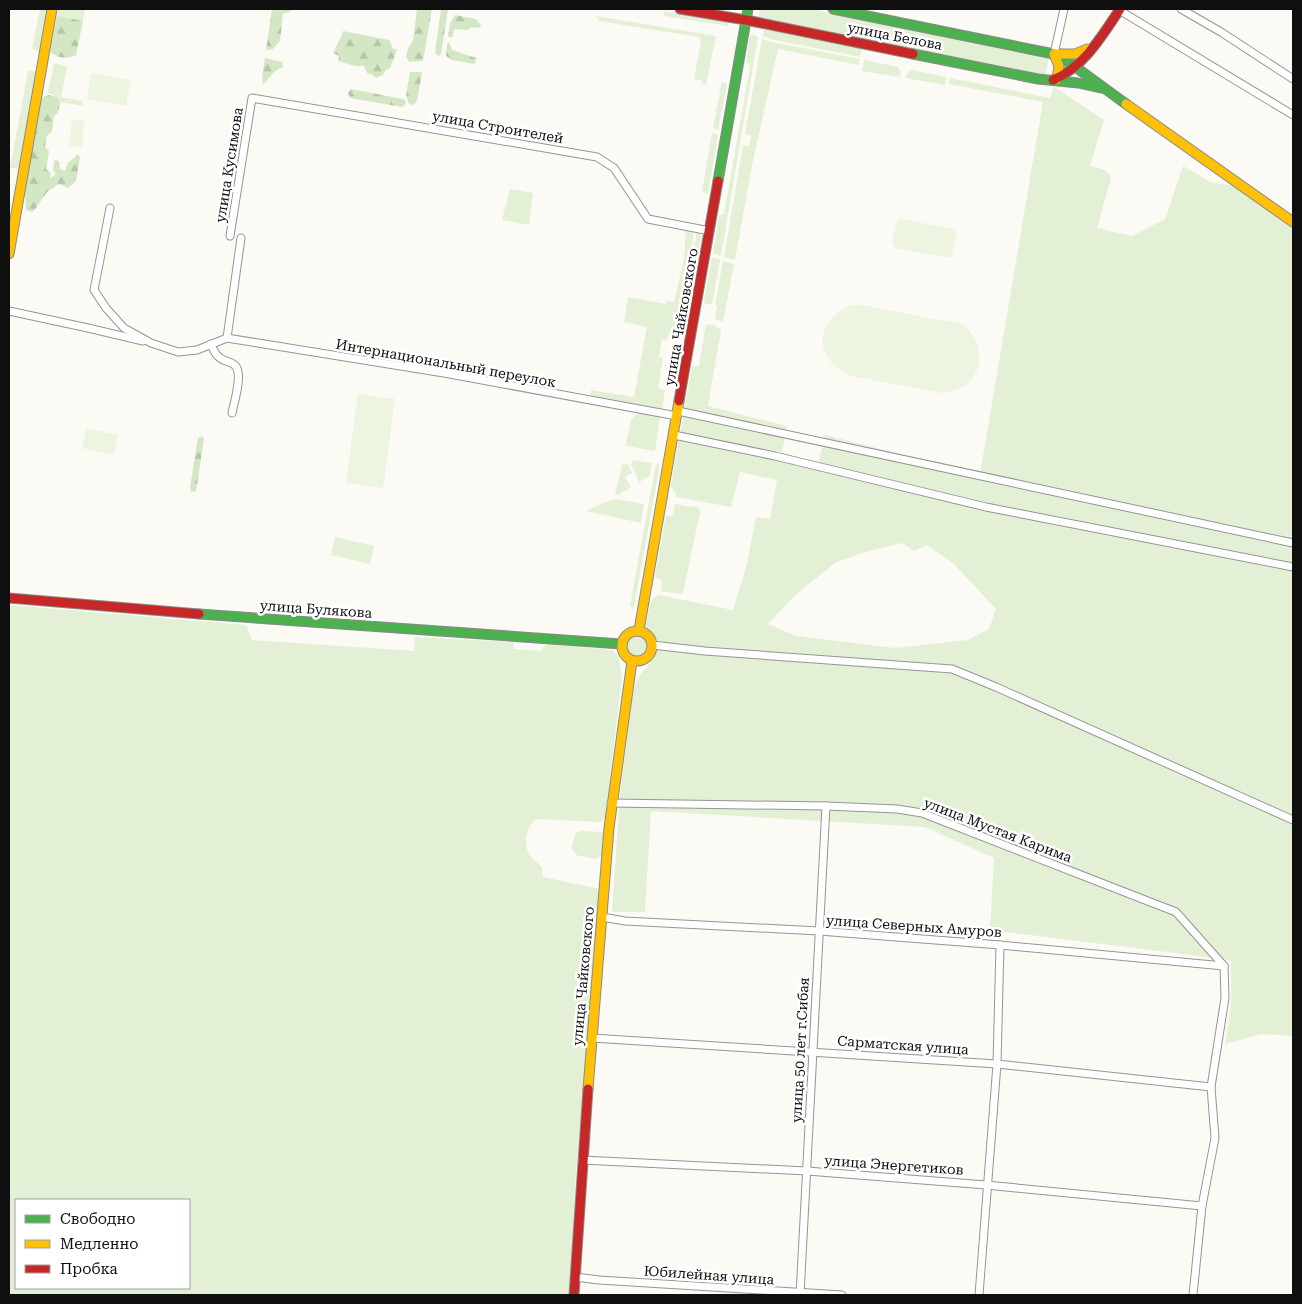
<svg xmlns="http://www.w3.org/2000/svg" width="1302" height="1304" viewBox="0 0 1302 1304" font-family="'Roboto Serif',serif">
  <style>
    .green { fill: #e4f0d6; fill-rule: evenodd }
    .forest { fill: url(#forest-firs) }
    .pitch { fill: #edf4e0 }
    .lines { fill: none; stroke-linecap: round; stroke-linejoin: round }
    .street-casing { stroke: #959593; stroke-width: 9 }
    .fast-casing { stroke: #8c8b89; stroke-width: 11 }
    .slow-casing { stroke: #8c8b89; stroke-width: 11 }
    .jam-casing { stroke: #8c8b89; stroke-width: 11 }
    .street { stroke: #fefefe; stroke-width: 7 }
    .fast { stroke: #4caf50; stroke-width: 9 }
    .slow { stroke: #ffc107; stroke-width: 9 }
    .jam { stroke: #c62828; stroke-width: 9 }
    .labels { text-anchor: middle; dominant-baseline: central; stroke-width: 5; stroke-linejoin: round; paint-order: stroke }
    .street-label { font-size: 14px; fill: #0f0f0f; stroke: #fff }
  </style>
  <defs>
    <pattern id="forest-firs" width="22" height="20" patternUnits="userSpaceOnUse" patternTransform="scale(1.25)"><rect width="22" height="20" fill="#d4e7c5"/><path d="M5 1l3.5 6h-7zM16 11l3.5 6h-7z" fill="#b5c5a8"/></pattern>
  </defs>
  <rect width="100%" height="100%" fill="#fbfaf5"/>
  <g class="green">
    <polygon points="40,9 48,9 40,51 32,49"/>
    <polygon points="58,9 85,9 83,21 57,16"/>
    <polygon points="760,9 811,9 1049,57 1045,77 765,20 759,18"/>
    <polygon points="664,11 729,21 728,26 664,16"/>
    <polygon points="596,16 716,36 706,85 702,84 703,81 694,79 701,42 699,37 599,21"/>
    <polygon points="764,27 860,46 862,49 860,57 770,39 763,36"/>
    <polygon points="750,34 758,37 721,256 713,253 719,216 724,214 750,67 746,61"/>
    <polygon points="762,39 772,42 860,59 859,65 778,49 752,165 735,260 724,257 743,145 749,146 751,136 745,134"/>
    <polygon points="864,60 898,67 901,72 900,77 862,71"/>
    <polygon points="54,63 67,66 61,97 82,101 83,106 60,102 57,97 48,93"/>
    <polygon points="912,70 946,77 945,85 906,78 907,73"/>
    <polygon points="28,71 37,71 19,169 10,168"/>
    <path d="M 950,78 L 1050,98 L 1054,87 L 1104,120 L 1090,166 C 1099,168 1108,169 1111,178 L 1097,228 L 1132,236 L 1165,219 L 1183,166 L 1213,183 L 1235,186 L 1293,228 L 1293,1036 L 1261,1034 L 1225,1044 L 1231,1007 L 1231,960 L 990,930 L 994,858 L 925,827 L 651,811 L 645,912 L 612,912 L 620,795 L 633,693 C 634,689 635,684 637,681 C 645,665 657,662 658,642 L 647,630 L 646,625 L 650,603 L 653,598 L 659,595 L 733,610 L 747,564 L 756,517 L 770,519 L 777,480 L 740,472 L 731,507 L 677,497 L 671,486 L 679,438 L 769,456 L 780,461 L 818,465 L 825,435 L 980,474 L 1043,102 L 949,84 ZM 902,543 L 914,551 L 927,545 L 954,564 L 996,609 L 989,629 L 968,640 L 895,648 L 796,636 L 768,624 L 795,595 L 835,563 L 865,552 Z"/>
    <polygon points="722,81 727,85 718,130 713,128"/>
    <polygon points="714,133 718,135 708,193 706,194 702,191 712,134"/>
    <polygon points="510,189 533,193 529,225 502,220"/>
    <polygon points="686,230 694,232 676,334 669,333 667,340 662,339 659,357 663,359 658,388 665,390 662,410 590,397 591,390 634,397 647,327 624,322 628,297 666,304 666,301 674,302 684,258"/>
    <polygon points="697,232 701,236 684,332 678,334"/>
    <polygon points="712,257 720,260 712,305 704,303 704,302"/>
    <polygon points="723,261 734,264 723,322 721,322 715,318 717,306 715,305"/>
    <polygon points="706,324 714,325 721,330 708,406 787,426 782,452 680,435 692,366 699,366"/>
    <polygon points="638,412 660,417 655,451 627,446 626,444 631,420"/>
    <polygon points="633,460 652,463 650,476 639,482 631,464"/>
    <polygon points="622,464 629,465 632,473 625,477 631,487 618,495 615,495"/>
    <polygon points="656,464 660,465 634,607 630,606"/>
    <polygon points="616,499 644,504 641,523 586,511 603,503"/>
    <polygon points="675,504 691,507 695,506 699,508 700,512 683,593 680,594 661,591 662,580 656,578 655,576 666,516 673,516"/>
    <polygon points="335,537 374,546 370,564 331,555"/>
    <path d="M 9,605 L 246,625 L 252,640 L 414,651 L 415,637 L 513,642 L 514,649 L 541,651 L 546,644 L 613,650 L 619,658 L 622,677 L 605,818 L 601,822 L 536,819 C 527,827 522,843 530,856 C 533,860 538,863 542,867 L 543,877 L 600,889 L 576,1171 L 570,1295 L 9,1295 ZM 16,1200 L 189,1200 L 189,1288 L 16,1288 Z"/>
    <circle cx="637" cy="646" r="11"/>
    <polygon points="580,831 603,832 605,836 602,856 595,859 576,855 572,848 575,834"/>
  </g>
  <g class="forest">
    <polygon points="272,9 292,9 291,11 283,14 280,41 273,49 266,50"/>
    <polygon points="417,9 432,9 423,61 409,62 406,56 408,49 413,40"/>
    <polygon points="441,9 448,9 441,54 438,56 435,53"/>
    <polygon points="455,15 476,19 481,25 480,28 471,27 468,30 454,29 453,37 448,37 450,24"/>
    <path d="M 57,16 L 83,21 L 76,55 C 66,59 59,59 50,52 Z"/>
    <path d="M 343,31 L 389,40 L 391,43 L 392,48 L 397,50 L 390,68 L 385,71 L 383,75 L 376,78 L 373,75 L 367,73 L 364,66 L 355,66 L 338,61 L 339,56 L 333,53 C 336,45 341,40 343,31 Z"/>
    <polygon points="449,42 452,50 476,58 475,64 452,60 446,56 447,44"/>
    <path d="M 265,58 L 282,62 L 283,67 C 274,70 269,78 263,85 L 262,77 Z"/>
    <polygon points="410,72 422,72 417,101 413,105 409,104 406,95"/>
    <polygon points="351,89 403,99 406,101 405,105 402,107 350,98 348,93"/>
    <polygon points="49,95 57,97 60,102 58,113 54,116 52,131 47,136 45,147 49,151 46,169 51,173 50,178 56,174 53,170 54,160 59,161 60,169 65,171 68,163 78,154 80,157 76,181 68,188 59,184 47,192 33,212 26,210 25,194 40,98"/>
    <polygon points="202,436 204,439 196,491 191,492 190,487 198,438"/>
  </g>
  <g class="pitch">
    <polygon points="91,73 131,80 126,106 87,99"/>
    <polygon points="72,120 84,121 82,147 69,146"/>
    <polygon points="900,219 953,229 957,233 952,254 950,258 895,248 892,243 897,221"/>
    <path d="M 851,305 L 863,305 C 889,310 914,315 939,320 C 946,321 956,321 962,324 C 977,334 984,356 976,372 C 970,386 957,391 942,393 L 851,376 C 813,358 813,323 851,305 Z"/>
    <polygon points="358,394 395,399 383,488 346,483"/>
    <polygon points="86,428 118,435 114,455 82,448"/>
  </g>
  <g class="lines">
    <g class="street-casing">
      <g id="street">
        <polyline points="1181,9 1221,32 1293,79"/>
        <polyline points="1119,10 1293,115"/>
        <polyline points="1054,54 1064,9"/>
        <polyline points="110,208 94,290 106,308 124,328 151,343 178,352 197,350 227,338 444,373 677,416"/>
        <polyline points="230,236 252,98 597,157 614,168 648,219 710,231"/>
        <polyline points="9,311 88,328 143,341"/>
        <polyline points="227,338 241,238"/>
        <path d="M 211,344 C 214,352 217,358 226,361 C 228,362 231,362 233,364 C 245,370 234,402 232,413"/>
        <polyline points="678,411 1293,543"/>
        <polyline points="674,435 775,456 986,507 1293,567"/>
        <polyline points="652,645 705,651 952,669 996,687 1293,820"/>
        <polyline points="611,803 826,806 897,809 922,813 1176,912 1224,966"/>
        <polyline points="602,917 625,921 819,931 1000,945 1224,966"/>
        <polyline points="592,1038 997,1064 1211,1087"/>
        <polyline points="582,1160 807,1171 986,1185 1202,1206"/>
        <polyline points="575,1277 599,1280 842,1295"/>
        <polyline points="800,1295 826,806"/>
        <polyline points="979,1295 997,1064 1000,945"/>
        <polyline points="1193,1295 1202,1206 1215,1138 1211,1087 1225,998 1224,966"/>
      </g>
    </g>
    <g class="fast-casing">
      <g id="fast">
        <polyline points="833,9 1054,54 1070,63 1126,104"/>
        <polyline points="913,54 1038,79 1078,83 1101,88"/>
        <polyline points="718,181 748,9"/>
        <polyline points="199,614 621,644"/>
      </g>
    </g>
    <g class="slow-casing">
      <g id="slow">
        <polyline points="1054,54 1059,66 1057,79"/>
        <polyline points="1057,54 1075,54 1087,49"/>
        <polyline points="1126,104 1293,222"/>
        <polyline points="9,254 52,9"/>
        <polyline points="639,630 679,401"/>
        <circle cx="637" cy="646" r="15"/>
        <polyline points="588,1089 609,828 632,661"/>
      </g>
    </g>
    <g class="jam-casing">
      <g id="jam">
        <polyline points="680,9 746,20 913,54"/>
        <path d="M 1053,80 C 1084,67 1102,36 1120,9"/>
        <polyline points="679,401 718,181"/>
        <polyline points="9,598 199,614"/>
        <polyline points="574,1295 588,1089"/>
      </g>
    </g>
    <use href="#street" class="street"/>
    <use href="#fast" class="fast"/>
    <use href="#slow" class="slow"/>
    <use href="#jam" class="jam"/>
  </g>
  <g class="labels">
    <g class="street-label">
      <text transform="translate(895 36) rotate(11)">улица Белова</text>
      <text transform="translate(498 127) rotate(10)">улица Строителей</text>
      <text transform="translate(229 165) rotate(-81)">улица Кусимова</text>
      <text transform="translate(681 317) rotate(-80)">улица Чайковского</text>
      <text transform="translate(446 363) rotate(10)">Интернациональный переулок</text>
      <text transform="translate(316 609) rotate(4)">улица Булякова</text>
      <text transform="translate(998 830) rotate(21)">улица Мустая Карима</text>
      <text transform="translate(914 926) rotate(4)">улица Северных Амуров</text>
      <text transform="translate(583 976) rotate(-85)">улица Чайковского</text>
      <text transform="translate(903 1045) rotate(4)">Сарматская улица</text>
      <text transform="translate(800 1050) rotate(-87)">улица 50 лет г.Сибая</text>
      <text transform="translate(894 1165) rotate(4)">улица Энергетиков</text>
      <text transform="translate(709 1275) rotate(4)">Юбилейная улица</text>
    </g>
  </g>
  <rect width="1302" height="1304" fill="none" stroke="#0f0f0f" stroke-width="20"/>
  <rect x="15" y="1199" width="175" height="90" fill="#ffffff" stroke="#9f9f9f"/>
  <rect x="25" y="1215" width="25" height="8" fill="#4caf50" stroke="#9f9f9f"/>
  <text x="60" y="1224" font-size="15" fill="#0f0f0f">Свободно</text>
  <rect x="25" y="1240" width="25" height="8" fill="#ffc107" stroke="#9f9f9f"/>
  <text x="60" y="1249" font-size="15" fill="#0f0f0f">Медленно</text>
  <rect x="25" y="1265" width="25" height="8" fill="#c62828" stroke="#9f9f9f"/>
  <text x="60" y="1274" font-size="15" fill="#0f0f0f">Пробка</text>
</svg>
